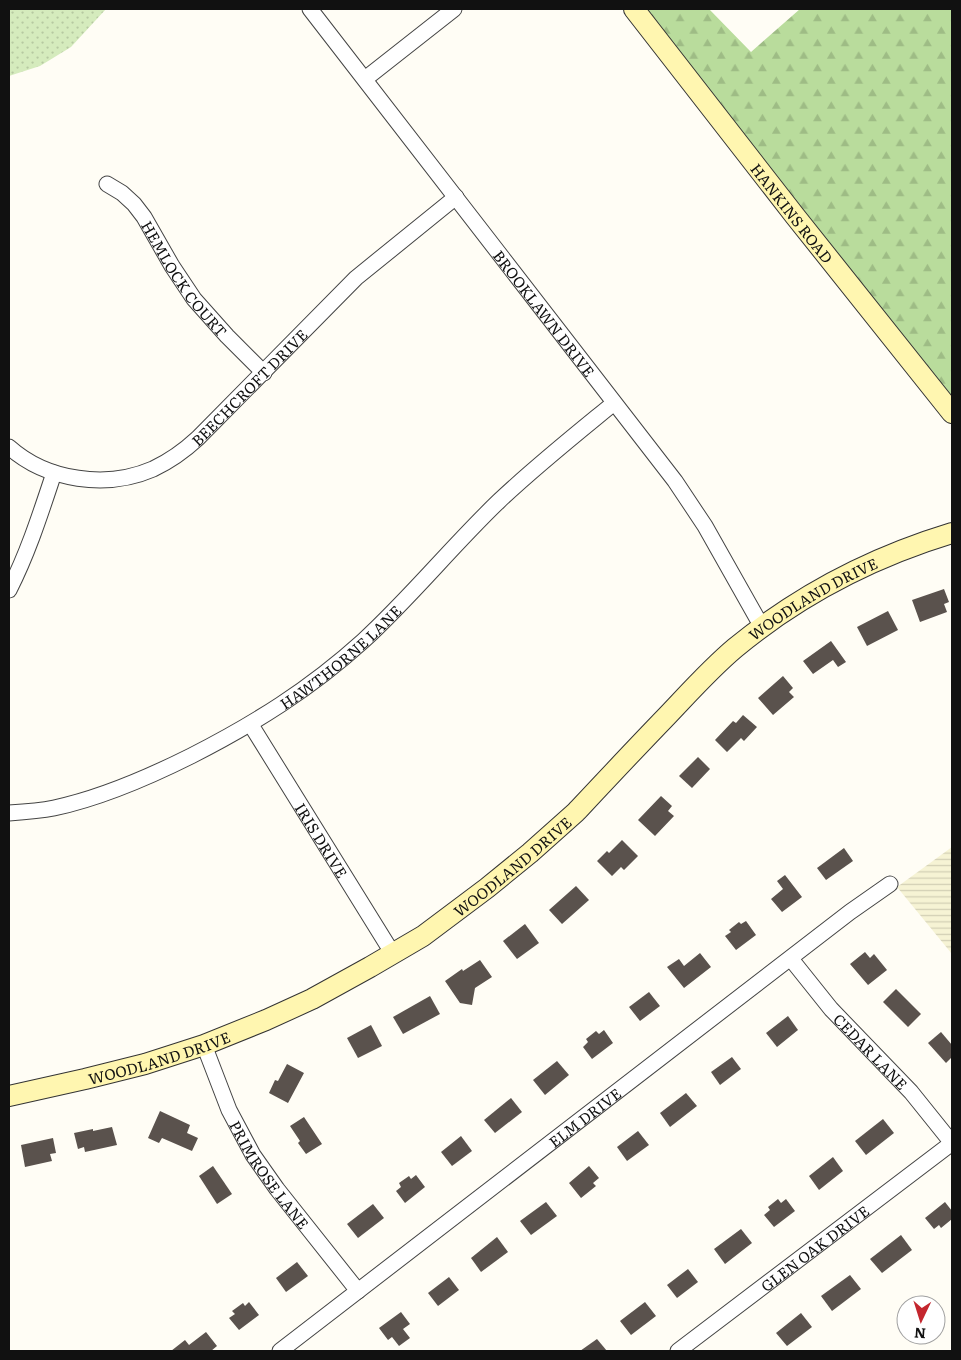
<svg xmlns="http://www.w3.org/2000/svg" width="961" height="1360" viewBox="0 0 961 1360" font-family="Literata,serif">
  <style>
    .farmland { fill: url(#farmland-rules) }
    .grass { fill: url(#grass-dots) }
    .forest { fill: url(#forest-firs) }
    .building { fill: #5a524d }
    .lines { fill: none; stroke-linecap: round; stroke-linejoin: round }
    .street-casing { stroke: #444; stroke-width: 17 }
    .secondary-casing { stroke: #333; stroke-width: 22 }
    .street { stroke: #fff; stroke-width: 15 }
    .secondary { stroke: #fff6b0; stroke-width: 20 }
    .labels { text-anchor: middle; dominant-baseline: central; stroke-width: 5; stroke-linejoin: round; paint-order: stroke }
    .street-label { font-size: 15px; fill: #111; stroke: #fff }
  </style>
  <defs>
    <pattern id="farmland-rules" width="6" height="5" patternUnits="userSpaceOnUse" patternTransform="scale(1.25)"><rect width="6" height="5" fill="#f6f3d4"/><path d="M0 2.5h6" fill="none" stroke="#d2cfb5"/></pattern>
    <pattern id="grass-dots" width="8" height="8" patternUnits="userSpaceOnUse" patternTransform="scale(1.25)"><rect width="8" height="8" fill="#d5ebbd"/><path d="M2 2h.1M6 6h.1" fill="none" stroke="#b6c8a1" stroke-width="1.8" stroke-linecap="round"/></pattern>
    <pattern id="forest-firs" width="22" height="20" patternUnits="userSpaceOnUse" patternTransform="scale(1.25)"><rect width="22" height="20" fill="#b9dc9c"/><path d="M5 1l3.5 6h-7zM16 11l3.5 6h-7z" fill="#9ebc85"/></pattern>
  </defs>
  <rect width="100%" height="100%" fill="#fffdf5"/>
  <polygon class="farmland" points="952,847 952,954 897,887"/>
  <polygon class="grass" points="9,9 106,9 71,47 40,66 9,76"/>
  <polygon class="forest" points="633,9 709,9 751,52 800,9 952,9 952,400"/>
  <g class="building">
    <polygon points="944,589 949,602 944,604 947,612 920,622 912,600"/>
    <polygon points="888,611 898,630 867,646 857,627"/>
    <polygon points="831,641 846,662 838,667 833,660 813,674 803,661"/>
    <polygon points="783,676 793,688 789,692 794,697 773,715 758,698"/>
    <polygon points="743,715 757,727 744,741 741,738 727,752 715,740 733,721 736,723"/>
    <polygon points="698,757 710,769 692,788 679,776"/>
    <polygon points="661,796 672,806 668,811 674,816 655,836 638,820"/>
    <polygon points="622,840 638,856 624,870 621,867 612,876 597,861 607,851 609,853"/>
    <polygon points="844,848 853,861 826,880 817,868"/>
    <polygon points="785,875 802,897 782,912 771,899 783,889 777,881"/>
    <polygon points="576,886 589,900 562,924 549,910"/>
    <polygon points="746,921 756,935 736,950 725,936 731,932 729,930 739,922 741,924"/>
    <polygon points="525,924 539,943 517,959 503,941"/>
    <polygon points="865,952 870,958 874,954 887,970 868,985 850,964"/>
    <polygon points="700,953 711,967 684,988 667,967 679,959 684,966"/>
    <polygon points="480,960 492,977 475,988 472,1005 460,1003 445,981 462,969 463,971"/>
    <polygon points="896,989 921,1014 908,1027 883,1002"/>
    <polygon points="649,992 660,1006 640,1021 629,1007"/>
    <polygon points="430,996 440,1014 403,1034 393,1017"/>
    <polygon points="788,1016 798,1030 777,1047 766,1033"/>
    <polygon points="371,1025 382,1046 358,1058 347,1038"/>
    <polygon points="604,1030 613,1043 592,1059 583,1047 588,1042 586,1039 596,1031 599,1034"/>
    <polygon points="941,1032 952,1045 952,1057 946,1063 928,1043"/>
    <polygon points="732,1057 741,1069 720,1085 711,1072"/>
    <polygon points="557,1061 569,1075 545,1095 533,1080"/>
    <polygon points="287,1064 304,1073 288,1103 269,1093 275,1080 278,1081"/>
    <polygon points="686,1093 697,1106 670,1127 660,1113"/>
    <polygon points="511,1098 522,1112 495,1133 484,1120"/>
    <polygon points="160,1111 190,1125 187,1133 198,1138 192,1151 162,1138 159,1143 148,1138"/>
    <polygon points="304,1117 322,1144 306,1154 298,1143 300,1141 290,1126"/>
    <polygon points="883,1119 894,1133 866,1155 855,1141"/>
    <polygon points="112,1127 117,1145 85,1152 84,1147 78,1149 74,1133 93,1129 93,1131"/>
    <polygon points="638,1131 649,1145 627,1161 617,1147"/>
    <polygon points="461,1136 472,1151 452,1166 441,1152"/>
    <polygon points="53,1138 56,1153 50,1154 52,1161 25,1167 21,1145"/>
    <polygon points="833,1157 843,1171 819,1190 809,1176"/>
    <polygon points="213,1166 232,1194 217,1204 199,1176"/>
    <polygon points="589,1166 599,1178 593,1183 596,1186 581,1198 569,1183"/>
    <polygon points="416,1175 425,1187 405,1203 396,1191 401,1187 399,1183 409,1176 411,1179"/>
    <polygon points="778,1199 781,1203 786,1199 795,1211 774,1227 764,1215 770,1210 768,1207"/>
    <polygon points="546,1202 557,1216 531,1235 520,1221"/>
    <polygon points="945,1202 952,1211 952,1219 941,1228 939,1225 934,1229 925,1218"/>
    <polygon points="373,1204 384,1218 358,1238 347,1224"/>
    <polygon points="741,1229 752,1243 725,1264 714,1249"/>
    <polygon points="901,1235 912,1250 882,1273 870,1259"/>
    <polygon points="497,1237 508,1252 481,1272 471,1258"/>
    <polygon points="297,1262 308,1276 286,1292 276,1278"/>
    <polygon points="688,1269 698,1282 677,1298 667,1285"/>
    <polygon points="850,1275 861,1289 832,1311 821,1296"/>
    <polygon points="449,1277 459,1290 438,1306 428,1293"/>
    <polygon points="249,1302 259,1315 239,1330 229,1318 235,1314 232,1311 243,1303 245,1306"/>
    <polygon points="645,1302 656,1316 631,1335 620,1321"/>
    <polygon points="401,1312 410,1324 403,1329 410,1338 399,1346 392,1337 388,1340 379,1328"/>
    <polygon points="801,1313 812,1327 787,1346 776,1333"/>
    <polygon points="206,1332 217,1346 211,1351 171,1351 185,1340 189,1345"/>
    <polygon points="597,1339 607,1351 580,1351"/>
  </g>
  <g class="lines">
    <g class="street-casing">
      <g id="street">
        <path id="s1" d="M 310,9 L 675,481 L 705,526 L 762,627"/>
        <polyline points="365,79 454,9"/>
        <path id="s2" d="M 107,184 L 122,193 L 134,204 L 144,217 L 172,266 L 194,299 L 227,336 L 264,373"/>
        <path id="s3" d="M 9,447 C 47,481 107,489 153,469 C 170,461 184,451 198,438 L 356,278 L 456,197"/>
        <path d="M 9,590 C 28,553 41,512 54,473"/>
        <path id="s4" d="M 251,725 L 393,954"/>
        <path id="s5" d="M 9,813 C 24,812 39,811 54,808 C 101,798 147,778 191,756 C 254,724 310,689 363,641 C 411,597 452,546 499,501 C 536,466 575,435 614,403"/>
        <path id="s6" d="M 791,959 L 831,1009 L 911,1092 L 952,1143"/>
        <path id="s7" d="M 204,1045 L 229,1110 L 253,1155 L 277,1189 L 358,1291"/>
        <path id="s8" d="M 280,1351 L 850,912 L 890,884"/>
        <path id="s9" d="M 678,1351 L 952,1143"/>
      </g>
    </g>
    <g class="secondary-casing">
      <g id="secondary">
        <path id="s10" d="M 634,9 L 795,216 L 952,413"/>
        <path id="s11" d="M 9,1096 L 85,1079 L 145,1064 L 204,1045 L 266,1020 L 312,999 L 370,967 L 423,936 L 487,888 L 530,853 L 576,812 C 606,780 635,749 665,718 C 688,694 710,669 735,648 C 799,595 873,557 952,533"/>
      </g>
    </g>
    <use href="#street" class="street"/>
    <use href="#secondary" class="secondary"/>
  </g>
  <g class="labels">
    <g class="street-label">
      <text stroke="none"><textPath href="#s10" startOffset="258">HANKINS ROAD</textPath></text>
      <text stroke="none"><textPath href="#s2" startOffset="124">HEMLOCK COURT</textPath></text>
      <text stroke="none"><textPath href="#s1" startOffset="384">BROOKLAWN DRIVE</textPath></text>
      <text stroke="none"><textPath href="#s3" startOffset="280">BEECHCROFT DRIVE</textPath></text>
      <text stroke="none"><textPath href="#s11" startOffset="965">WOODLAND DRIVE</textPath></text>
      <text stroke="none"><textPath href="#s5" startOffset="372">HAWTHORNE LANE</textPath></text>
      <text stroke="none"><textPath href="#s4" startOffset="135">IRIS DRIVE</textPath></text>
      <text stroke="none"><textPath href="#s11" startOffset="560">WOODLAND DRIVE</textPath></text>
      <text stroke="none"><textPath href="#s6" startOffset="122">CEDAR LANE</textPath></text>
      <text stroke="none"><textPath href="#s11" startOffset="155">WOODLAND DRIVE</textPath></text>
      <text stroke="none"><textPath href="#s8" startOffset="384">ELM DRIVE</textPath></text>
      <text stroke="none"><textPath href="#s7" startOffset="146">PRIMROSE LANE</textPath></text>
      <text stroke="none"><textPath href="#s9" startOffset="171">GLEN OAK DRIVE</textPath></text>
    </g>
  </g>
  <rect width="961" height="1360" fill="none" stroke="#111111" stroke-width="20"/>
  <g transform="translate(921 1320) rotate(184)"><circle r="24" fill="#ffffff" stroke="#a0a0a0"/>
  <path d="M0-4L9 19L0 12L-9 19Z" fill="#c4262e"/>
  <text y="-8" font-size="14" font-weight="bold" text-anchor="middle" fill="#111111">N</text>
  </g>
</svg>
